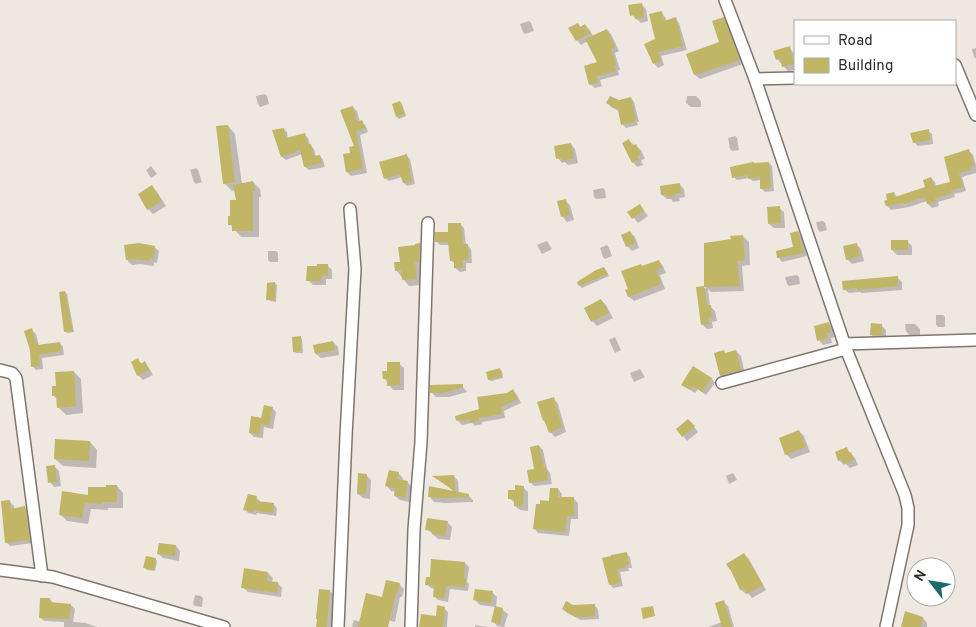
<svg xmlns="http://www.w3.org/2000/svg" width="976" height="627" viewBox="0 0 976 627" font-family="Overpass,sans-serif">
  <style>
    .shadow { fill: #0003 }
    .building { fill: #c1b566 }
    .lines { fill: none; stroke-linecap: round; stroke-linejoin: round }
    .minor-casing { stroke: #7b7670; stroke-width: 14 }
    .minor { stroke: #fff; stroke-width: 11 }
  </style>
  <rect width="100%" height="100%" fill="#eee8e1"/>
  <g class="shadow">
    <polygon points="641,4 646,9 648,21 641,23 632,15"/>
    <polygon points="661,13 665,17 667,21 675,19 679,23 687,50 661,56 664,65 658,68 654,63"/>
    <polygon points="723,19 728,23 743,64 700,79 695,75 721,43"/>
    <polygon points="529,21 531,23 534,31 525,34 523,32 520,24"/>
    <polygon points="577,24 581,28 585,25 590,30 593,36 607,30 611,34 619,51 615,53 620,70 618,70 619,75 600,80 602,86 595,88 590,84 599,63 588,41 581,45 577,40"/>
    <polygon points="789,48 794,53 795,56 795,70 788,71 777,59"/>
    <polygon points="976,48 976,59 974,57 972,49"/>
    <polygon points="265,94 267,96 269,104 260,107 258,104 256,96"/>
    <polygon points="687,96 696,96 701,101 701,107 691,107 686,103"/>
    <polygon points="631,98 634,102 639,122 637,122 638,125 626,128 622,124 619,111 611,107 608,103"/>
    <polygon points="400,102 402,104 406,116 399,119 397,117 393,105"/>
    <polygon points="352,107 357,111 360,122 362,122 366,126 368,132 360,135 367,173 351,176 347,172 345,155 351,154 355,147"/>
    <polygon points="228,126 235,134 242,184 253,182 260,189 261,197 259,197 259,237 241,237 230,224 231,217 237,201 235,190 232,191 224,183"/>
    <polygon points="283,129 287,132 288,139 304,134 308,138 310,145 314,149 316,157 320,156 323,160 325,167 309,170 305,167 302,154 286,160 282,157 274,131"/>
    <polygon points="928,131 932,134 933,144 918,146 914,142"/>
    <polygon points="735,136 737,138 739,150 732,151 730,149 728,138"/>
    <polygon points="629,141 641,150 645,159 641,160 643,165 637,167 633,162"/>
    <polygon points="571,144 575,149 578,163 568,165 565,162 562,163 558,158"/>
    <polygon points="969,151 973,155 976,165 976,173 962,177 966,191 954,194 955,197 938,202 939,206 932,208 928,204 927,201 909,207 891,210 887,206 894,193 898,198 927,188 931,178 935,182 936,187 952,183"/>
    <polygon points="406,155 410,159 415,184 407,186 404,183 402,177 389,181 385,178"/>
    <polygon points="769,163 772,166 774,191 765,192 762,189 761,180 753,181 749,178 737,180 734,177"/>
    <polygon points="151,166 157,174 151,178 146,170"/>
    <polygon points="196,168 198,170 202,182 196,184 194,182 190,170"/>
    <polygon points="679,184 684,189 685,197 679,198 680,201 673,202 671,199 667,199 662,195"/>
    <polygon points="152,187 157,192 166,206 153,214 148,209"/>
    <polygon points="603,188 605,190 606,198 596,199 594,197 593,190"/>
    <polygon points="565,201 570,205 574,220 567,222 563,217 559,202"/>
    <polygon points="640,205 648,216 638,223 629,212"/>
    <polygon points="779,208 784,212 785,228 774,228 769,224"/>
    <polygon points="823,221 825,223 827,230 820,232 818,230 816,222"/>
    <polygon points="460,224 464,228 466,245 467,245 471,249 472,263 466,263 466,271 460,272 455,268 455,264 451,260 450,245 440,245 436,241 449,234"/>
    <polygon points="630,232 635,237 639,248 632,251 627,246"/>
    <polygon points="798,232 802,236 807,256 782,262 779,258 777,252 795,248"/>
    <polygon points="743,236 749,242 750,265 742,266 744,291 711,292 708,289 710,306 715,311 717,321 712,322 713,328 707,329 702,324 704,287 706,289 705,244 732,240"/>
    <polygon points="547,241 552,249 542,254 537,245"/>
    <polygon points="907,241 912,246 912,255 897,255 892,250"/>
    <polygon points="856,244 861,249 864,261 852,264 847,259"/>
    <polygon points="419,245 426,251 425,268 421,268 422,285 409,286 396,270 401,263"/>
    <polygon points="607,245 609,248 612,256 605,259 603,257 600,248"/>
    <polygon points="154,247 159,251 157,263 154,262 154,266 140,264 132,265 127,260"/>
    <polygon points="268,251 276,251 278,253 278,262 270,262 268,260"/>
    <polygon points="659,261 663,266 666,273 660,275 665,289 634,301 629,297 627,291 630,289 642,267"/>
    <polygon points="328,266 332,270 332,279 326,279 326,285 313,285 308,280"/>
    <polygon points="604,268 609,276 582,288 580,286 579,282"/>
    <polygon points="797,275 799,277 800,284 789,286 787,284 785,277"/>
    <polygon points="897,277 902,282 902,290 862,293 860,292 849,293 844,289"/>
    <polygon points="275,283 277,285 276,302 270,301 268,299"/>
    <polygon points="65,292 67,294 74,332 67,333 65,331"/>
    <polygon points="601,300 606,305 613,318 597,326 592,321 586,308"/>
    <polygon points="936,315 943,315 945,317 945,327 938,327 936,325"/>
    <polygon points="828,323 833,328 835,337 831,338 832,343 823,345 819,340"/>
    <polygon points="905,324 915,324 920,329 920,335 910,336 906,331"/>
    <polygon points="881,325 886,330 886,340 876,339 871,335"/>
    <polygon points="32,330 36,334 39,345 60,343 63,347 64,355 42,358 43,369 36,370 32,366"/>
    <polygon points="300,337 302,339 303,353 296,353 294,351"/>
    <polygon points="615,337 621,350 615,353 609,340"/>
    <polygon points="333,342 338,347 339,355 321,358 316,354"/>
    <polygon points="736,351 741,356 745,375 726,380 721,375 724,352 726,354"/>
    <polygon points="138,360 142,364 145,363 149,368 153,375 143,380 138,375"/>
    <polygon points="399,364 404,368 404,390 393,390 384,378 388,372"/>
    <polygon points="693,367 712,379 715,383 706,395 698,389 695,393 683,385"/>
    <polygon points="499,369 502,371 503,378 491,381 489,379"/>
    <polygon points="640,369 645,377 634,382 630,373"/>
    <polygon points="74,372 81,379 83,413 66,415 58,407 58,400 53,395"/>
    <polygon points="462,386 467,392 449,397 436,397 431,392"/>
    <polygon points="513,391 517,395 521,403 504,411 505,418 482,422 482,424 475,426 472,423 462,425 458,421 480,410"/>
    <polygon points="554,399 558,404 566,432 555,437 550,432 544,420"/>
    <polygon points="272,408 276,412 273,429 264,427 263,438 254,437 250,433"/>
    <polygon points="693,425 698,432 687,441 683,436"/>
    <polygon points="799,431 804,436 810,452 791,459 786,454"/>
    <polygon points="90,442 97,450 96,468 63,466 55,459"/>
    <polygon points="539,446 543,450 547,469 550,473 552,484 534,486 530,482 536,470"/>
    <polygon points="847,449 855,458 858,465 850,468 846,464 844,465 839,460"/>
    <polygon points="55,467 59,471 61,486 54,487 50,482"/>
    <polygon points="398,473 403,478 402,481 408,483 412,487 409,502 400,500 395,496 396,492 391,491 387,486"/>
    <polygon points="733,473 737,480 729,484 726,476"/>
    <polygon points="366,475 371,480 370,499 363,498 358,494"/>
    <polygon points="454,476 458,481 459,493 468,495 473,500 473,502 445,503 434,502 430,497 456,493 435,477"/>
    <polygon points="117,486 123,493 123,508 108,508 108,510 91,509 88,524 67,521 60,514 89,496"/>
    <polygon points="523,487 528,492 528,511 520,510 515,506 515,503 509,498 516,491"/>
    <polygon points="558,489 562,494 561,499 574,499 578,503 578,519 571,519 569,536 538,533 534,528"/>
    <polygon points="257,498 260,501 260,503 273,504 277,508 276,516 257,513 256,515 248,513 245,509"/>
    <polygon points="10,502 14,506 14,510 25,507 29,511 33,543 10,546 6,542"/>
    <polygon points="447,522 452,527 450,540 438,539 427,529"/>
    <polygon points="176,546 180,551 179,561 163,558 158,554"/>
    <polygon points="626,554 630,557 632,568 628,568 629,571 620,572 623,586 613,588 610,584 604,559"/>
    <polygon points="744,554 749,559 766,590 752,598 748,593 746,594 741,590 732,570"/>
    <polygon points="155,559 157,561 155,571 147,570 145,568"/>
    <polygon points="465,563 469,567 467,582 469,584 468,591 450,589 448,602 438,600 434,596 435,589 431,588 426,584 431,578"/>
    <polygon points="268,573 273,578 272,582 278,583 282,588 281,597 248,592 243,587"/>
    <polygon points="399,584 404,589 402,597 400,597 395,622 387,620 385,627 352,627 354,620 361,622 383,598"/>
    <polygon points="330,591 335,596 332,626 333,627 317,627"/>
    <polygon points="492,592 497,597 496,607 480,605 475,600"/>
    <polygon points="195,595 201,596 203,598 202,607 195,606 193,604"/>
    <polygon points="50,599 54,604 71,605 75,609 73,622 86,623 97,627 64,627 64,622 44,621 40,617"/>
    <polygon points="723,602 728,606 734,627 708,627 722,622"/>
    <polygon points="594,605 598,609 599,619 581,620 567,613 563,609 573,606"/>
    <polygon points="444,608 448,612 447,627 421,627 438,617"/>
    <polygon points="496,608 503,610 508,614 504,627 497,626 493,621"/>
    <polygon points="923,618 927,623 927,627 902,627"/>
    <polygon points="475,625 488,627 475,627"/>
  </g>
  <g class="building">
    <polygon points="642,3 644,17 635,19 634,15 630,16 628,5"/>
    <polygon points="662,11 664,21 676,17 683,46 658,52 661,61 653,64 644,44 655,39 649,14"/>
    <polygon points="724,17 740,60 694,75 686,54 719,42 712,21"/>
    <polygon points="578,23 580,27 585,24 590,33 576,41 568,28"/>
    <polygon points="607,29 615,47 611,48 616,65 614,66 616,71 596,76 598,82 589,85 584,66 597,62 585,39"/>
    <polygon points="790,46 794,64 782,67 780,58 776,60 773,51"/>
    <polygon points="610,96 619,100 631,97 636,119 635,119 635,122 621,125 618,110 606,103"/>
    <polygon points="400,101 405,114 396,117 392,104"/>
    <polygon points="353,106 357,122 362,120 365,128 356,131 363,169 346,172 343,154 350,153 349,147 354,146 340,110"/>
    <polygon points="228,125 235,182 223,184 216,126"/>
    <polygon points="284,128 286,138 305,133 308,145 311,144 314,156 320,155 322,163 304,167 300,150 281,157 272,130"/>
    <polygon points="929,129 930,140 913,143 910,133"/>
    <polygon points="629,139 632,146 636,144 641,154 637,156 639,160 632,163 622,143"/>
    <polygon points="571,143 574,158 562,161 561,158 556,159 554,146"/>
    <polygon points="969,149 974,165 970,167 971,170 959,173 963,187 951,190 952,193 935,198 936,202 927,204 925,197 904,204 903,203 886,206 884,201 887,200 886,194 894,192 895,197 925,187 923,180 931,177 934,186 950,182 944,157"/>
    <polygon points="407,154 412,181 403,183 400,174 384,179 379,162"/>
    <polygon points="753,162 754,163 769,162 771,188 760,189 760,177 748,179 748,175 732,178 730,167"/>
    <polygon points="253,181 255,190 253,191 253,231 232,231 232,225 228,225 228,216 230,216 230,200 236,200 233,185"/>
    <polygon points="680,183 681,193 675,194 675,196 667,197 667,195 661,195 660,186"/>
    <polygon points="152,185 162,201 147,210 138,194"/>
    <polygon points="566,199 570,215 561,217 557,201"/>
    <polygon points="640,204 644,211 632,219 627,212"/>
    <polygon points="780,206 781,223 768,224 767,207"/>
    <polygon points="448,223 461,223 463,244 468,244 469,259 462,260 463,268 454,268 454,261 450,261 448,242 435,242 435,232 448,232"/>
    <polygon points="630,231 636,243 626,247 621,235"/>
    <polygon points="798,231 804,253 777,258 776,251 793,247 790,233"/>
    <polygon points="743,235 745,260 737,261 740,286 704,287 704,243 731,239 730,236"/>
    <rect x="891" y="240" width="17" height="10"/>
    <polygon points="139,243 155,246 153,259 150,258 149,261 134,259 126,260 124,245"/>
    <polygon points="420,243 419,262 415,262 417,279 402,280 401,270 395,271 394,262 400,262 398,247 415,245 415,244"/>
    <polygon points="857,243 860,256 846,260 843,246"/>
    <polygon points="659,260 662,268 656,270 661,284 628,297 625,290 628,289 621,271 641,264 642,266"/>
    <polygon points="317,264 328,264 328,275 322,275 321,281 306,281 307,266 317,266"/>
    <polygon points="604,267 608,274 579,286 577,282 596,270"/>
    <polygon points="898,276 898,286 857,290 857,288 843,290 842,281"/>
    <polygon points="275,282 275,300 266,300 267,283"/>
    <polygon points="704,286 707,306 711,305 712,317 708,318 709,324 701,325 696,287"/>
    <polygon points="65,291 73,331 64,332 59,292"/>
    <polygon points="601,299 609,313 591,322 584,308"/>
    <polygon points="829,322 831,332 827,333 828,338 817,341 814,326"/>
    <polygon points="871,323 882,324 882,335 870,335"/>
    <polygon points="32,328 36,343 38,343 38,345 60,342 61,351 39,355 40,366 31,367 30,350 24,331"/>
    <polygon points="301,336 301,351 293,352 292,337"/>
    <polygon points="333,341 335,350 315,354 313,345"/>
    <polygon points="724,350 725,353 736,350 741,370 720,376 714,353"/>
    <polygon points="138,358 141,364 145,361 149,370 137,376 131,362"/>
    <polygon points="387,362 400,362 400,385 387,386 387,379 383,379 382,371 387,371"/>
    <polygon points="693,366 712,378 702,392 693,386 690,390 681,385"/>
    <polygon points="500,368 502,376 488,380 486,372"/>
    <polygon points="74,371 76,406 57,408 56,395 52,396 52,386 56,386 55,372"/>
    <polygon points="463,384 463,387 443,393 430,393 430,385"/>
    <polygon points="513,389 518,399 501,407 502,414 478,418 479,421 470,423 469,419 456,421 455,416 479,409 477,397 507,393"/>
    <polygon points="554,397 562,427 549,433 544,420 543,421 537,402"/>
    <polygon points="264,405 273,407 269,425 261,424 259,434 249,433 251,416 261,418"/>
    <polygon points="688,419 695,426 682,437 676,429"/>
    <polygon points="799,430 806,447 785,455 779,438"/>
    <polygon points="55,439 90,441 89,461 54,459"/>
    <polygon points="539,445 544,468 546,467 548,480 529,483 527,470 534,469 530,447"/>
    <polygon points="847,447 849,453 851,452 854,460 844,464 842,459 838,461 835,452"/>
    <polygon points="55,465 57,482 48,483 46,466"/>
    <polygon points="389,470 399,472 398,479 408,481 405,498 394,496 395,488 385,486"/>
    <polygon points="358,473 367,474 366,494 357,494"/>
    <polygon points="454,475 455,491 432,476"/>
    <polygon points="106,485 117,485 117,502 103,502 102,504 85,503 82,518 59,515 62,491 88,495 88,487 106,487"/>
    <polygon points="515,485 524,486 523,506 514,506 514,499 508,499 508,490 515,490"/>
    <polygon points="429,486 469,494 469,497 440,498 428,497"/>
    <polygon points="550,488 558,488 558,497 574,497 574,516 567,516 565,532 533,529 536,504 540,504 540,500 549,501"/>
    <polygon points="248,494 257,496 256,501 274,503 273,513 253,510 253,512 243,510"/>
    <polygon points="10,500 11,509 25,506 30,540 5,543 1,501"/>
    <polygon points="427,518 448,521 445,536 432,534 432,531 425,530"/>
    <polygon points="159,543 176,545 175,556 157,554"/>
    <polygon points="627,552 629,564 625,565 626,567 617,569 620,583 609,585 602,558 611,556 611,555"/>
    <polygon points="744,553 763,585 747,594 744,588 740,590 731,571 726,564"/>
    <polygon points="146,556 156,558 154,570 143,568"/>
    <polygon points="431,559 465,562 464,579 466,579 465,587 446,586 444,598 433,597 434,586 425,585 426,577 430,577"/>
    <polygon points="244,568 268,572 267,581 278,582 277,593 241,588"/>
    <polygon points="386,580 400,583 397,593 396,593 388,627 358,627 366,593 382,597"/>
    <polygon points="319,589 330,590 327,627 316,627 317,619 316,619"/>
    <polygon points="475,589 493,591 491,603 473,600"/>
    <polygon points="40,598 50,598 50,602 71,604 69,619 39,618"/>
    <polygon points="724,600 732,627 722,627 715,603"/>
    <polygon points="566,601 573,605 595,604 595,616 576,617 562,609"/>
    <polygon points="437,605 445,607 443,627 419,627 421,614 436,616"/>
    <polygon points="495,606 503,608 500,624 491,622"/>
    <polygon points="653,606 655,616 643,619 641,608"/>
    <polygon points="905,611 923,617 921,627 901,627"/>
  </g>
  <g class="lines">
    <g class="minor-casing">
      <g id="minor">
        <polyline points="725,0 755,79 846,349 905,495 908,508 908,525 886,627"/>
        <polyline points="955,65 976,115"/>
        <polyline points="755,79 795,78"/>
        <polyline points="844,344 976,340"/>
        <polyline points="0,370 12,373 16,378 42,576"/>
        <polyline points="722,383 846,349"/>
        <polyline points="0,570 53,577 224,627"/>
        <polyline points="338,627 346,436 355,269 350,209"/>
        <polyline points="411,627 414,530 421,442 428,223"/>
      </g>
    </g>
    <use href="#minor" class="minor"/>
  </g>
  <rect x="794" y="20" width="162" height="65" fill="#ffffff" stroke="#abaaa9"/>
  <rect x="804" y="36" width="25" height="8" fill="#ffffff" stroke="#abaaa9"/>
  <text x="838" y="45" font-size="15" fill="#2d2b28">Road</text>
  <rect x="804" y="58" width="25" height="15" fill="#c1b566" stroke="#abaaa9"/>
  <text x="838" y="70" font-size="15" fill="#2d2b28">Building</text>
  <g transform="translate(931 582) rotate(301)"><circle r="24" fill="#ffffff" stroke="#abaaa9"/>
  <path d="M0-4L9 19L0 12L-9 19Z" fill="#1d6970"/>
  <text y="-8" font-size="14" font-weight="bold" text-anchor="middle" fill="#2d2b28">N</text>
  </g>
</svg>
